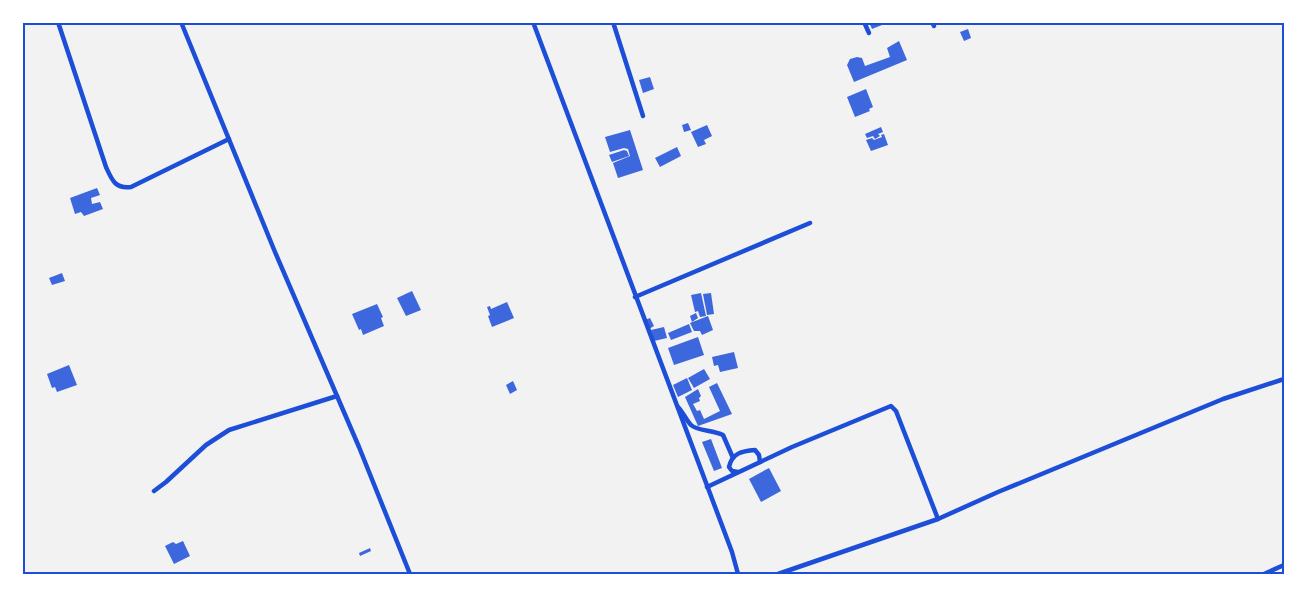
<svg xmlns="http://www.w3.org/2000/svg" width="1307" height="597" viewBox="0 0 1307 597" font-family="'Roboto Condensed',sans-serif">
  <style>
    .building { fill: #3d67dc }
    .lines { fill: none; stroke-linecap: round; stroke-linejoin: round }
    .minor { stroke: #1d4ed8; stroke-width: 4.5 }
    .neatline { fill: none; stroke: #1d4ed8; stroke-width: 2 }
  </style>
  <rect width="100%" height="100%" fill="#f2f2f2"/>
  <g class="building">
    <polygon points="869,22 887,22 887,23 872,29"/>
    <polygon points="968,29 971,38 964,41 960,32"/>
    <polygon points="899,41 907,60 854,82 847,65 850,59 857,57 862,58 865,66 890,57 887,48"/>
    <polygon points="650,77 654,89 643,93 639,80"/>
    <polygon points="866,89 873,107 869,109 870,111 855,117 847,97"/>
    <polygon points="688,123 691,130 684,132 682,125"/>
    <polygon points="707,125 712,136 704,140 706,144 698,147 691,132"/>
    <polygon points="881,127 883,132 878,134 880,136 875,139 873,136 867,138 865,134"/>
    <polygon points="630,130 643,170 618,178 613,163 630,156 628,149 624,148 610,152 605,137"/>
    <polygon points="884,134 888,145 871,151 866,140 872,138 874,140 882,137 881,135"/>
    <polygon points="677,147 681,156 660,167 655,158"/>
    <polygon points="624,150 627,151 629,156 612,162 609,155"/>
    <polygon points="97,188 100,195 91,198 92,204 100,202 103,209 84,216 81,212 75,214 70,198"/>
    <polygon points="62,273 65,281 52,285 49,278"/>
    <polygon points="412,291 421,310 406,316 397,298"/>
    <polygon points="701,293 706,316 700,317 698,311 695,312 691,295"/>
    <polygon points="711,293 714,314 707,315 703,294"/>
    <polygon points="507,302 514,318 492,327 488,316 490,315 487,307 490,306 491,309"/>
    <polygon points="377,304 383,317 381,318 384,326 363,335 361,329 359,330 352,314"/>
    <polygon points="696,313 698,318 692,322 690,316"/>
    <polygon points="708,316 713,330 702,335 700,331 694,331 690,323"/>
    <polygon points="650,318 654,326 649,329 645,320"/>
    <polygon points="689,324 692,332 671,340 668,333"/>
    <polygon points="664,327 667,338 654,341 651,330"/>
    <polygon points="698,337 704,355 674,365 668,348"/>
    <polygon points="734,352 738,368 720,372 718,365 714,366 712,357"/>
    <polygon points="69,365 77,385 57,392 55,387 52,388 47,374"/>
    <polygon points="704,369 710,379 694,388 688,378"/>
    <polygon points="687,378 692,390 678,397 673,385"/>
    <polygon points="513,381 517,390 510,394 506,385"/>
    <polygon points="717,383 732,414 698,426 685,397 698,389 701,396 699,398 700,401 693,404 697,411 700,410 704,419 720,411 709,387"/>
    <polygon points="711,439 722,468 714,471 702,442"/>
    <polygon points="769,468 781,491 761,502 749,479"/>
    <polygon points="183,541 190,556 174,564 165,546 173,542 176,544"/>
    <polygon points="370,548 371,551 360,556 359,553"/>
  </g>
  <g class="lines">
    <g class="minor">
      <path d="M 58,22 L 106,167 C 112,180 115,189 131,187 L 229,139"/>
      <polyline points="181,22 275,252 359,447 410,574"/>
      <polyline points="533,22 732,552 738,574"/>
      <polyline points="613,22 643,116"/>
      <polyline points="864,22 869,33"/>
      <polyline points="932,22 934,26"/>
      <polyline points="635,297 810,223"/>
      <path d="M 678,407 C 683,412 686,420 691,425 C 697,431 713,430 723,435 L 733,458"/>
      <path d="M 738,472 L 732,471 L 729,467 C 732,453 742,451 755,450 L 759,455 L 760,462"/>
      <polyline points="707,487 792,447 891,406 896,411 938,519"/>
      <polyline points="154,491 166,482 206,445 229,430 337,396"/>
      <polyline points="778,574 938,519 998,492 1223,399 1284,379"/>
      <polyline points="1264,574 1284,565"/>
    </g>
  </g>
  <rect width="1307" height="597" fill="none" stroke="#ffffff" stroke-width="48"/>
  <rect x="24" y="24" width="1259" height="549" class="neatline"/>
</svg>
